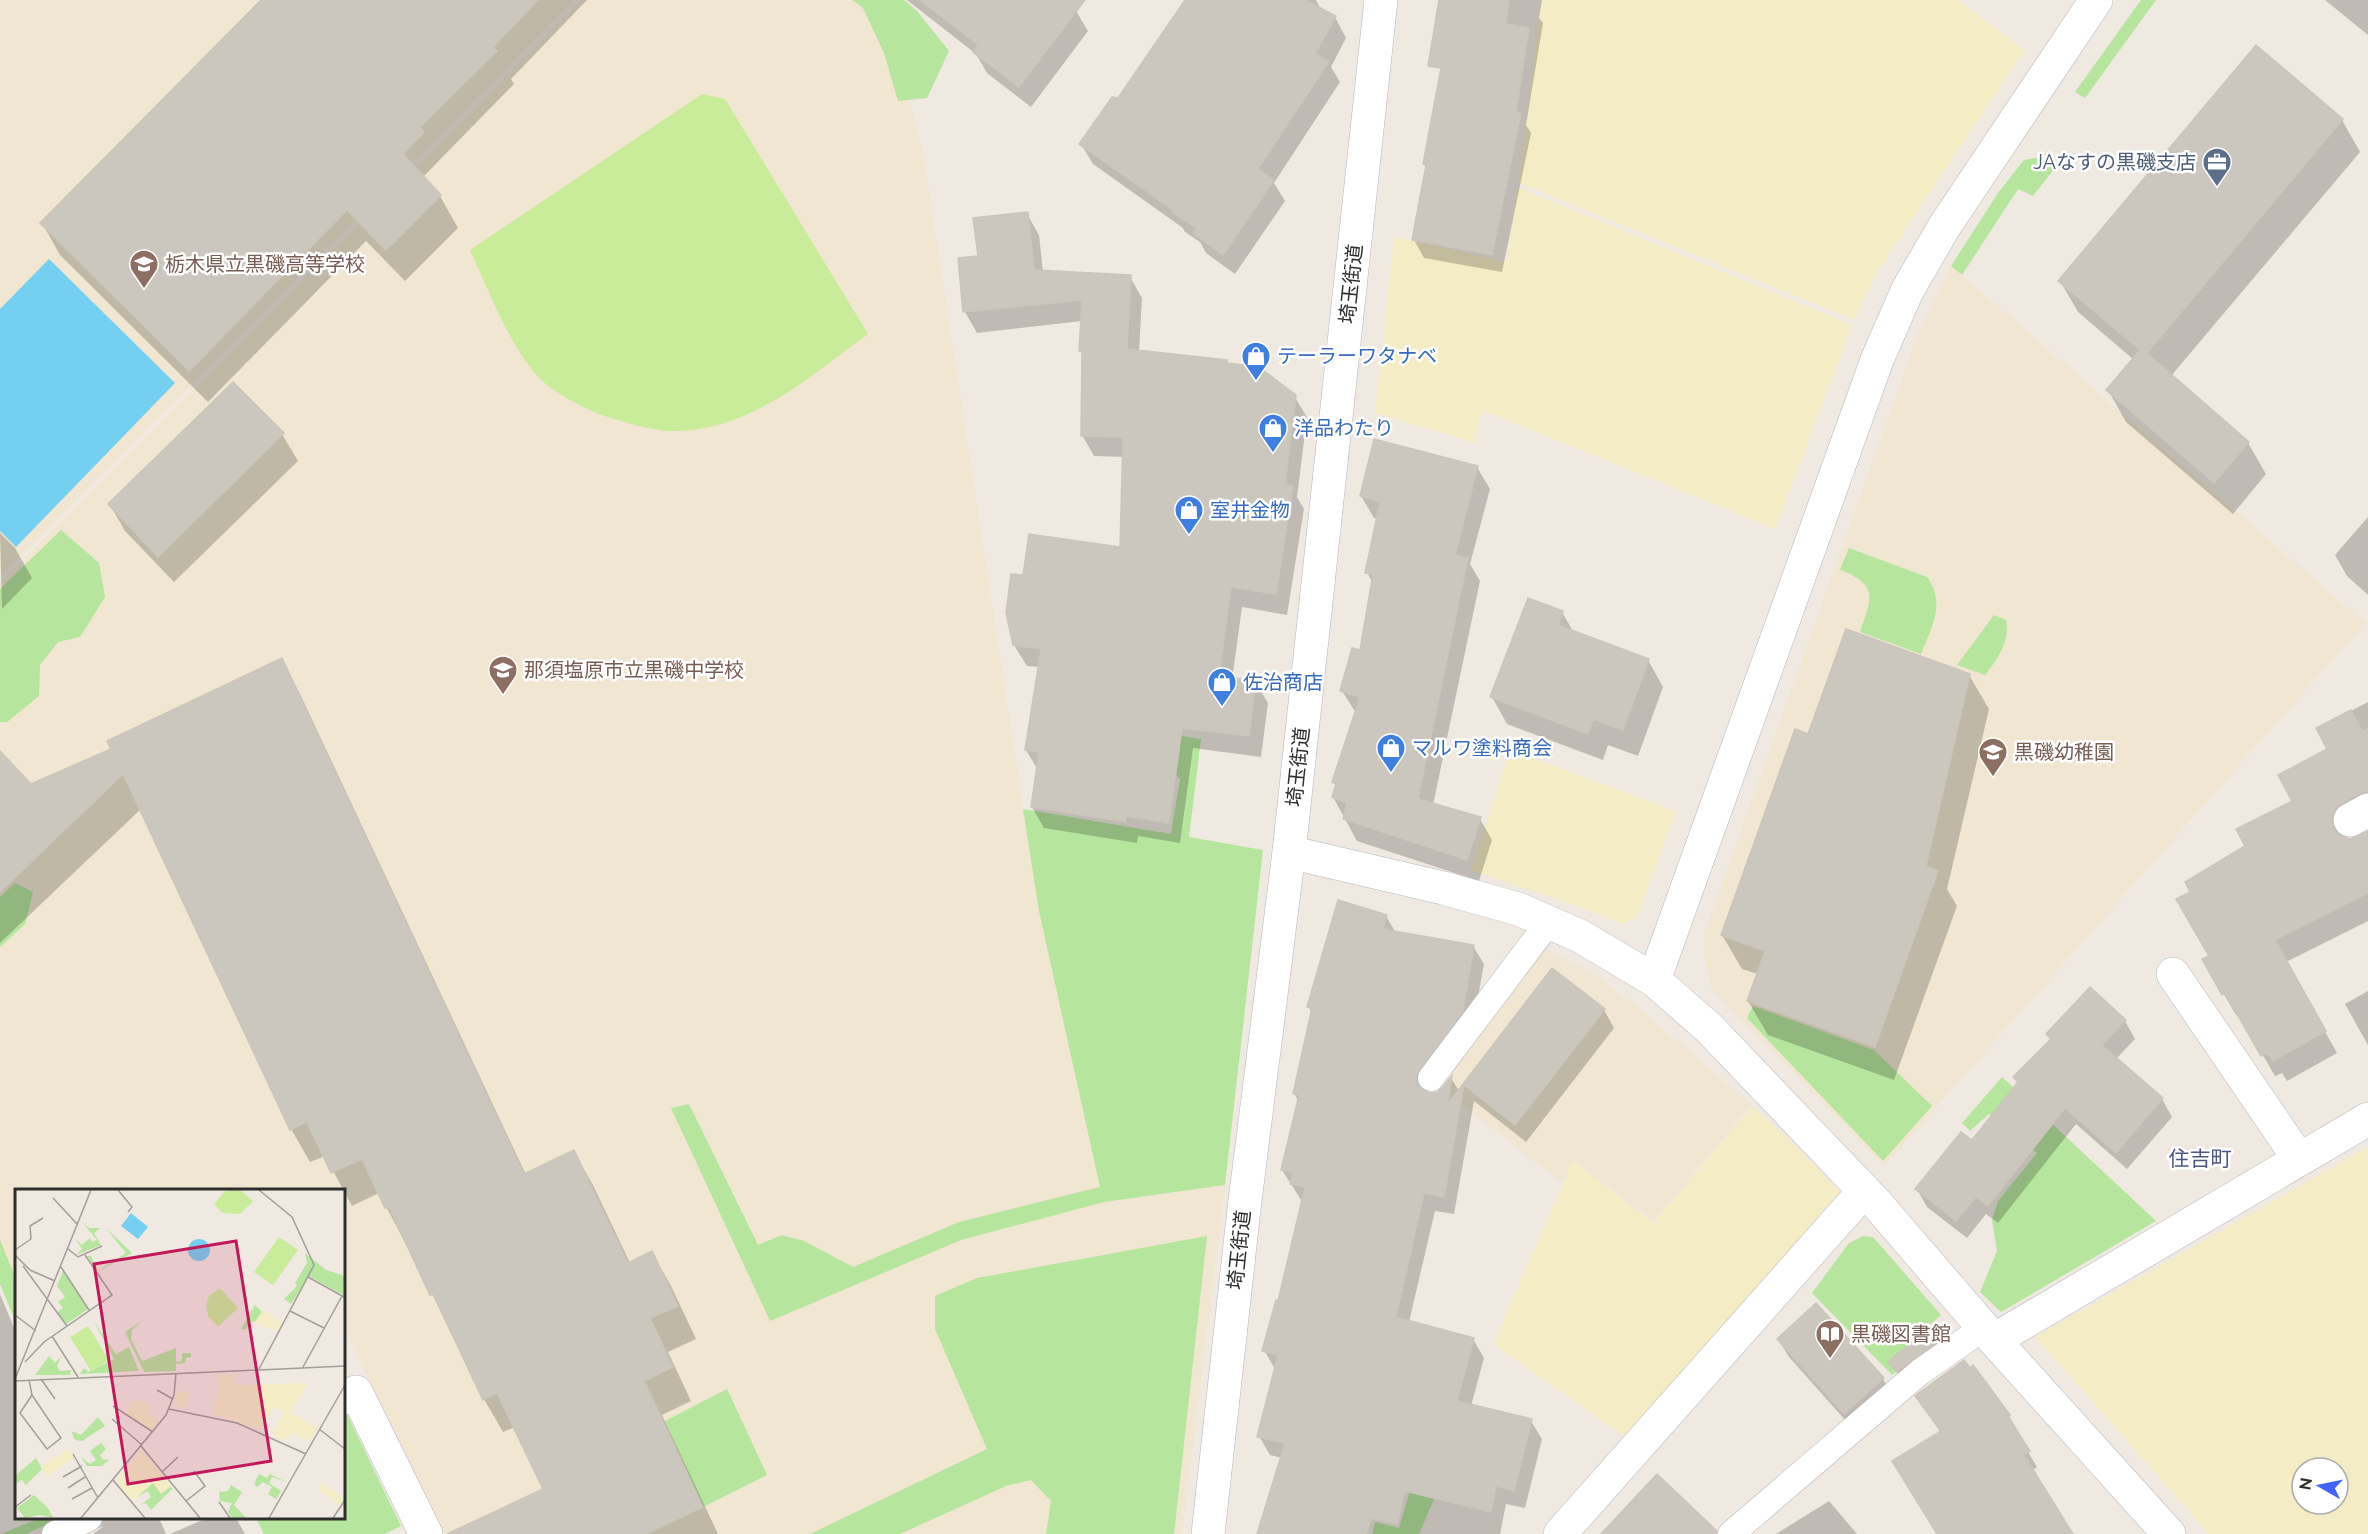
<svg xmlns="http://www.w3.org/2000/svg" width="2368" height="1534" viewBox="0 0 2368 1534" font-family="Raleway,'Noto Sans JP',sans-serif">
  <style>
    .education { fill: #f0e6d1 }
    .green { fill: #b6e59e }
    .sand { fill: #f3ecc5; fill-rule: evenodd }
    .pitch { fill: #c9ec9a }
    .water { fill: #75cff0 }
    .shadow { fill: #0003 }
    .building { fill: #cbc7bf; stroke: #cbc5ba; stroke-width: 1.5 }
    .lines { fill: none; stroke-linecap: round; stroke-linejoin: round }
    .service-casing { stroke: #b4b7c1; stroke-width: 27 }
    .minor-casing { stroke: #b4b7c1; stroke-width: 34 }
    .tertiary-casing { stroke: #b4b7c1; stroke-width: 34 }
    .service { stroke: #fff; stroke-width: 26 }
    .minor { stroke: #fff; stroke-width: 33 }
    .tertiary { stroke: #fff; stroke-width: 33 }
    .labels { text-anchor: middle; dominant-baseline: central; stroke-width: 5; stroke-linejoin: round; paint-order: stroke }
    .service-label { font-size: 20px; fill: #4e5e75; stroke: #fff; text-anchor: end }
    .education-label { font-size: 20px; fill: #785e54; stroke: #fff; text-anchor: start }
    .street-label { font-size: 20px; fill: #2e2e2e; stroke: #fff }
    .shop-label { font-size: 20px; fill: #366cbe; stroke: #fff; text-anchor: start }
    .neighbourhood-label { font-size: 21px; fill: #4d5680; stroke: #fff }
    .inset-road { fill: none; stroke: #a29e99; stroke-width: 1.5 }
    .view { fill: #c2185b; fill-opacity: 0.15; stroke: #c2185b; stroke-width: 3 }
    .inset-edge { fill: none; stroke: #2e2e2e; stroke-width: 3 }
  </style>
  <rect width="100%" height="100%" fill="#efe9e1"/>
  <g class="education">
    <polygon points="0,0 575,0 0,577"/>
    <polygon points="581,0 865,0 888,24 923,151 1039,911 1104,1202 1225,1185 1182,1534 444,1534 344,1329 344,1190 16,1190 16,1279 0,1240 0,583"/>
    <polygon points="1951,266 2365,623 1884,1166 1711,988 1705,959 1704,934 1918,334"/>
    <polygon points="1544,948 1592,973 1634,1004 1751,1105 1653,1221 1574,1160 1562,1183 1439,1086"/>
  </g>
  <g class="green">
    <polygon points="852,0 904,0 917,11 949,51 927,98 898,101 884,53 863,8"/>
    <polygon points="2141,0 2156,0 2085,98 2075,92"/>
    <polygon points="2035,158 2043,159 2055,168 2033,196 2018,189 1962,275 1951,266 1998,193 2024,160"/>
    <polygon points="61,530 99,563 105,597 80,637 58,642 40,665 39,696 7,722 0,722 0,589"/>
    <path d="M 1849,548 L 1927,577 C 1946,603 1932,627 1921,654 L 1860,632 C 1872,599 1879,584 1840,570 Z"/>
    <path d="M 1994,615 L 2006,620 C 2010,642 1998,658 1985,675 L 1957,665 Z"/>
    <polygon points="1155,732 1201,739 1189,837 1263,850 1225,1185 1104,1202 961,1240 770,1321 671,1108 689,1104 758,1245 782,1235 804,1241 853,1267 959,1222 1100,1187 1039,911 1023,809 1171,834 1180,779 1172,770"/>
    <polygon points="15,883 33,892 25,924 0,947 0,897"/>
    <polygon points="1753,1006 1874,1050 1932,1106 1883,1161 1747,1018"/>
    <polygon points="2002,1077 2156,1221 2001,1312 1980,1292 1997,1251 1992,1220 1998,1201 2037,1153 1989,1114 1970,1131 1962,1123"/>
    <polygon points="1207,1236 1174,1534 1046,1534 1051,1501 1031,1480 1006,1486 900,1534 810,1534 987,1449 935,1329 935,1296 977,1278"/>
    <polygon points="1863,1236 1873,1237 1941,1315 1908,1344 1917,1356 1892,1375 1812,1293 1849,1243"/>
    <polygon points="0,1240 16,1279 16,1323 0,1284"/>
    <polygon points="727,1389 767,1475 703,1507 665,1421"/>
    <polygon points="346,1412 401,1526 385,1534 264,1534 256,1518 344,1518 344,1413"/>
    <polygon points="1413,1481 1439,1488 1419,1534 1372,1534 1375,1522 1399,1528"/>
    <polygon points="40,1518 61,1518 26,1534 1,1534"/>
  </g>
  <g class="sand">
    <polygon points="1541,0 1957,0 2025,50 1875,276 1854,320 1519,183"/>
    <polygon points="1517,187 1852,325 1775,529 1482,410 1475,443 1375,413 1394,237 1507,262"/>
    <polygon points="1510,750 1676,811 1637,917 1622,924 1583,908 1471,870"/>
    <polygon points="1752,1106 1795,1145 1840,1192 1625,1437 1493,1344 1573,1161 1653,1223"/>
    <path d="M 2368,1147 L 2368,1534 L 2209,1534 L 2035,1337 ZM 2302,1468 L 2338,1468 L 2338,1504 L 2302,1504 Z"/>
  </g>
  <path class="pitch" d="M 702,94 L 725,99 L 868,334 C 809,377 749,432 672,431 C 653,431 632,424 614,419 C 589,412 548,391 533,371 C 505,335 489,291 470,250 Z"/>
  <polygon class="water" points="49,259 175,383 16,547 0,531 0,309"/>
  <g class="shadow">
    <polygon points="263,0 587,0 511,79 514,84 423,177 440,196 458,228 405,281 366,241 208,402 60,255 42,223"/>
    <polygon points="907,0 1062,0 1076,11 1088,31 1031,107 987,73 976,54"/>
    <polygon points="1211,0 1316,0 1321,10 1335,17 1346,38 1331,67 1340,82 1274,183 1285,201 1235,274 1206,253 1200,242 1185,232 1183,228 1093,164 1081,144"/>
    <polygon points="1453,0 1542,0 1539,18 1543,23 1526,125 1531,133 1502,272 1424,258 1414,240 1427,169 1424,164 1447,44"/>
    <polygon points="2325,0 2368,0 2368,35"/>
    <polygon points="2256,47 2342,120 2360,152 2171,376 2248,443 2266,474 2233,514 2126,422 2108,390 2134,360 2078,312 2060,281"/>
    <polygon points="1027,214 1039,235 1043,272 1130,277 1142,298 1139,352 1226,361 1228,365 1294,396 1307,417 1297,497 1304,509 1287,615 1242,607 1232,680 1256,683 1268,703 1261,757 1193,748 1180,843 1138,836 1137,843 1044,828 1032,807 1038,770 1026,750 1039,667 1027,666 1014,645 1025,577 1121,548 1124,457 1094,456 1082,435 1082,321 977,333 965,312 979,258"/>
    <polygon points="282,434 298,461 174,582 125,531 110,505"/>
    <polygon points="1477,467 1490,489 1470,564 1480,581 1433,805 1480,819 1492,840 1479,881 1357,841 1333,797 1337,787 1334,782 1356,713 1342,691 1361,652 1373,584 1367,572 1378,519 1374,518 1361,496"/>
    <polygon points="2368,517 2368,595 2347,576 2335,555"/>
    <polygon points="0,533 15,548 32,578 2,609"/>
    <polygon points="1562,612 1574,633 1648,660 1663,687 1638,756 1608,745 1603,760 1507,724 1492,697"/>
    <polygon points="281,660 300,694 526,1175 574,1152 593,1185 630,1263 652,1253 671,1286 696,1339 668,1352 691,1401 662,1415 718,1534 504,1534 545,1490 515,1427 503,1432 484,1399 450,1328 379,1193 352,1206 325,1156 310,1162 291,1129 141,809 0,943 0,753 31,786 113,750"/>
    <polygon points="1969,675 1989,709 1947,889 1957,906 1894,1080 1768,1035 1748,1001 1758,974 1742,969 1722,935 1809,736"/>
    <polygon points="2368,702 2368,816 2345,833 2344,839 2349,840 2368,833 2368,921 2286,962 2337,1053 2287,1081 2282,1073 2275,1076 2239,1014 2236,1015 2204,960 2211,956 2191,892 2247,846 2294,802 2329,750 2318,728"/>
    <polygon points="1386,916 1396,933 1473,946 1484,964 1472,1030 1427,1093 1438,1093 1451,1078 1459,1091 1553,970 1604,1010 1614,1028 1526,1142 1474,1101 1454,1214 1435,1211 1409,1322 1473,1339 1484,1358 1471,1406 1531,1421 1542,1439 1525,1508 1506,1504 1500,1534 1259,1534 1282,1458 1270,1455 1259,1436 1275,1369 1264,1350 1279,1303 1303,1203 1282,1170 1299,1102 1294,1093 1312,1013 1308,1006"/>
    <polygon points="2368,991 2368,1045 2345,1004"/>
    <polygon points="2125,1021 2135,1039 2116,1059 2162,1099 2172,1117 2127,1169 2076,1124 1998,1223 1986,1214 1967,1238 1927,1207 1917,1189 1972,1143 2019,1084 2015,1078 2051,1041 2047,1034"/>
    <polygon points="0,1294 16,1333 16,1518 159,1518 166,1534 93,1534 104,1526 83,1534 0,1534"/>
    <polygon points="1934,1326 1948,1346 1902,1380 1890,1362"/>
    <polygon points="1778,1339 1883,1379 1893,1397 1855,1431 1789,1357"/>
    <polygon points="1917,1397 2009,1416 2018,1431 2016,1432 2037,1467 2032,1471 2072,1534 1987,1534 1941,1433"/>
    <polygon points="1829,1501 1857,1534 1776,1534"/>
    <polygon points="207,1518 236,1518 245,1534 170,1534"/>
  </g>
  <g class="building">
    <polygon points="261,0 538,0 493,47 497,51 420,127 424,132 403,154 441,195 386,250 347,210 189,371 40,223"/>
    <polygon points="920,0 1085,0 1019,87 973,52 978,45"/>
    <polygon points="1185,0 1305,0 1336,16 1315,54 1329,61 1258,169 1274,180 1223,255 1193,233 1196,228 1172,212 1173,210 1079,144 1112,97 1118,98"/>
    <polygon points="1439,0 1509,0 1506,24 1529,28 1516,112 1521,113 1492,255 1412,240 1426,165 1423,164 1441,68 1428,66"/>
    <polygon points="2256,45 2343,119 2147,353 2249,442 2214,483 2106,390 2140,350 2058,281"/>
    <polygon points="1028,212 1034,270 1131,275 1127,349 1227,360 1227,363 1259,367 1296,395 1285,485 1293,486 1276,594 1231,587 1219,676 1256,681 1249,736 1182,728 1169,823 1126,816 1125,822 1031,807 1039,752 1025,750 1041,649 1013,645 1006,613 1011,574 1023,575 1029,534 1120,547 1123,437 1081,436 1082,351 1079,351 1082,300 963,312 958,258 978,256 973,218"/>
    <polygon points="233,382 284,433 158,557 108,504"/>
    <polygon points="1374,439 1478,466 1455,555 1468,558 1418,799 1481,817 1467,860 1343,819 1347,803 1332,797 1336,784 1332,782 1360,697 1340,691 1352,648 1360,650 1373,574 1365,573 1380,502 1360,496"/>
    <polygon points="1528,598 1563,611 1558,625 1649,659 1623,730 1593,719 1588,734 1490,697"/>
    <polygon points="1846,629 1970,674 1926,866 1938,871 1875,1047 1747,1001 1765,951 1721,935 1795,729 1808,734"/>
    <polygon points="282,658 524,1174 574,1150 628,1263 652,1251 678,1306 650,1318 673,1367 644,1381 703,1507 646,1534 447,1534 543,1489 497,1393 483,1400 433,1294 430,1295 389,1207 385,1208 362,1159 331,1173 307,1122 290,1130 123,774 0,892 0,751 31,784 111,749 107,741"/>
    <polygon points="2351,710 2362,731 2368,728 2368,791 2359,794 2340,804 2334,811 2331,820 2334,830 2341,836 2350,839 2368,831 2368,893 2275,940 2326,1031 2273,1061 2268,1053 2261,1056 2225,993 2222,995 2202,959 2209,956 2176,899 2190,892 2185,882 2245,846 2236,829 2292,801 2278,775 2327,749 2316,728"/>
    <polygon points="1338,900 1387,915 1383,929 1474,945 1463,1011 1416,1076 1417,1083 1422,1090 1430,1093 1437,1092 1443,1087 1452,1076 1447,1105 1552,968 1605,1009 1515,1125 1464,1085 1444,1197 1424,1193 1396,1317 1474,1338 1457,1401 1532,1419 1514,1491 1496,1486 1491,1512 1405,1491 1397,1524 1371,1518 1366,1534 1257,1534 1285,1443 1257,1437 1278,1355 1262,1351 1276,1300 1278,1301 1305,1187 1290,1184 1293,1173 1281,1170 1299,1095 1293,1094 1312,1008 1307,1007"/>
    <polygon points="2090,987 2126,1020 2102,1045 2163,1098 2116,1153 2065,1108 1988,1206 1976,1197 1956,1221 1915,1189 1961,1132 1972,1140 2018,1082 2013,1077 2051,1039 2046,1034"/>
    <polygon points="1816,1303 1884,1378 1844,1414 1777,1339"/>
    <polygon points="1934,1324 1945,1336 1897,1372 1888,1362"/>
    <polygon points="1964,1360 1970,1368 1973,1365 2010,1415 2008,1417 2030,1451 2024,1455 2073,1534 1937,1534 1892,1461 1941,1431 1915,1396"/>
    <polygon points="1657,1474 1717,1531 1716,1534 1601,1534"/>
  </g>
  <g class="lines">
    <g class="service-casing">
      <g id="service">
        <polyline points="1431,1078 1549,922"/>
        <polyline points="55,1534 89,1518"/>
        <polyline points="1731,1534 1920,1372 1983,1328"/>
      </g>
    </g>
    <g class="minor-casing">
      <g id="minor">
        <polyline points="2350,820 2368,810"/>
        <polyline points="1289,852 1443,888 1518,909 1580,936 1654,980 1709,1028 1877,1204 1994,1340 2169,1534"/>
        <polyline points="2173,974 2299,1159"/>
        <polyline points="1654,980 1877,360 1907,291 1944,227 2096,0"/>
        <polyline points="1994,1340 2368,1119"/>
        <polyline points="344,1398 356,1392 426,1534"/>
        <polyline points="1560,1534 1864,1191"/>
      </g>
    </g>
    <g class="tertiary-casing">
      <polyline id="tertiary" points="1208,1534 1244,1209 1289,852 1381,0"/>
    </g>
    <use href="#service" class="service"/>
    <use href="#minor" class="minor"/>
    <use href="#tertiary" class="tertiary"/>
  </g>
  <defs>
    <g id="office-pin" transform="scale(1.5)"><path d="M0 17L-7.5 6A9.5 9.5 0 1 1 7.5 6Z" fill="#5c6f8a" stroke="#fff"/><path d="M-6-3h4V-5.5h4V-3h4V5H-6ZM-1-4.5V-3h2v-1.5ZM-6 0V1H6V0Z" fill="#fff"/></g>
    <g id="school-pin" transform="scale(1.5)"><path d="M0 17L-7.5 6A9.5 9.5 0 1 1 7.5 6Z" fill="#8d6e63" stroke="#fff"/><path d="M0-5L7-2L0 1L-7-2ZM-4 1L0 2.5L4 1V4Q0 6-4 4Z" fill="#fff"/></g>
    <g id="shop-pin" transform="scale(1.5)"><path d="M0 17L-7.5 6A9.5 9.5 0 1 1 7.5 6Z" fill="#3f7fe0" stroke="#fff"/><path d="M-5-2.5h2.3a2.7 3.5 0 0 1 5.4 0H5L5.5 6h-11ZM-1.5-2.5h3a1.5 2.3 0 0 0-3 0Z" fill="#fff"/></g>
    <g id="library-pin" transform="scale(1.5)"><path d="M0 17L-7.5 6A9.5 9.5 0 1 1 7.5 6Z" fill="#8d6e63" stroke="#fff"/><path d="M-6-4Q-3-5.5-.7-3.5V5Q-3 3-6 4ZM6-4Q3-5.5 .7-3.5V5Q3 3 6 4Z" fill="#fff"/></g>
  </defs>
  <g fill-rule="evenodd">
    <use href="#office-pin" x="2217" y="162"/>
    <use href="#school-pin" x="144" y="264"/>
    <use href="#shop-pin" x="1256" y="356"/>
    <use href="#shop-pin" x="1273" y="428"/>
    <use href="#shop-pin" x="1189" y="510"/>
    <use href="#school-pin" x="503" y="670"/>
    <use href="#shop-pin" x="1222" y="682"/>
    <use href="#shop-pin" x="1391" y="748"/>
    <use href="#school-pin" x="1993" y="752"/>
    <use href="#library-pin" x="1830" y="1334"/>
  </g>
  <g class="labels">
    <g class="service-label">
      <text x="2196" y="162">JAなすの黒磯支店</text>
    </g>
    <g class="education-label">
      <text x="165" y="264">栃木県立黒磯高等学校</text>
      <text x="524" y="670">那須塩原市立黒磯中学校</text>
      <text x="2014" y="752">黒磯幼稚園</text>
      <text x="1851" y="1334">黒磯図書館</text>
    </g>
    <g class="street-label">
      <text transform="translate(1351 284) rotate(-84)">埼玉街道</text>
      <text transform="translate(1298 767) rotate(-84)">埼玉街道</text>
      <text transform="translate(1239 1250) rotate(-84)">埼玉街道</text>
    </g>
    <g class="shop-label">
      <text x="1277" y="356">テーラーワタナベ</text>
      <text x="1294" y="428">洋品わたり</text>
      <text x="1210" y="510">室井金物</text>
      <text x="1243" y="682">佐治商店</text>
      <text x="1412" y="748">マルワ塗料商会</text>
    </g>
    <g class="neighbourhood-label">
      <text x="2200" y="1158">住吉町</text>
    </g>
  </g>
  <g transform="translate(15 1189)">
    <rect width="330" height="330" fill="#efe9e1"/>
    <path d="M 67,33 L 74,39 L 85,39 L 79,44 L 86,56 L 61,66 L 67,60 L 60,49 L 67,56 L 75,49 L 77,53 L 82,51 ZM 91,39 L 117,64 L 84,82 L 87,88 L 72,67 L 76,67 L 83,82 L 111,64 ZM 290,64 L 311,81 L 330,87 L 330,107 L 294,87 L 276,115 L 269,110 L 282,97 L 280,94 L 292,74 ZM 48,82 L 73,120 L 51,135 L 42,123 L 48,119 L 43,113 L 50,108 L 42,97 ZM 240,116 L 248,124 L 243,132 L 236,133 L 230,141 L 226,140 ZM 78,131 L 101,165 L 114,158 L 124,182 L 65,185 L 69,179 L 73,183 L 99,170 ZM 128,131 L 117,141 L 116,150 L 127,172 L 161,159 L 161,173 L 167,172 L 167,164 L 176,164 L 176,168 L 171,169 L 170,174 L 161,175 L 161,182 L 129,183 L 110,143 ZM 34,167 L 40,174 L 46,167 L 42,177 L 45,182 L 56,181 L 55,186 L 20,186 ZM 83,228 L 90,237 L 67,252 L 60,251 L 56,242 L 66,246 ZM 86,254 L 91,260 L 85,266 L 88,271 L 95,270 L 87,277 L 72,277 L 66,268 L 75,275 L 81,271 L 75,262 ZM 21,269 L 27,280 L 11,296 L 7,291 L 0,295 L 0,287 ZM 244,285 L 252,289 L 255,285 L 271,293 L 257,288 L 254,294 L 266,302 L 261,310 L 253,305 L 257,298 L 248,293 L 242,298 L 239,295 ZM 138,294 L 158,299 L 136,321 L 131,314 L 126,316 L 136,308 L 133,302 L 122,308 ZM 216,296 L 227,303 L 219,316 L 231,329 L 217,329 L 213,323 L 217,314 L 205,312 L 204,303 L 213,302 ZM 19,306 L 33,319 L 38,329 L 24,326 L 10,329 L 2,319 Z" fill="#b6e59e"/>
    <path d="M 248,121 L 267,133 L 262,143 L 240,133 ZM 220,185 L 219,196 L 293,194 L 275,224 L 302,239 L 294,253 L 277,245 L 268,251 L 257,246 L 270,222 L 258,219 L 246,241 L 198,225 L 205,196 L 203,186 ZM 162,202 L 174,203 L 170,220 L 159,216 ZM 118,211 L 136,215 L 132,224 L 144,231 L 137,241 L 111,224 ZM 53,260 L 60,268 L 32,287 L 26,277 ZM 127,261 L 156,297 L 146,305 L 138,294 L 117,312 L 101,292 ZM 307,294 L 329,310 L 325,316 L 303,300 Z" fill="#f3ecc5"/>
    <path d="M 211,1 L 225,1 L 238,12 L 225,25 L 208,24 L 199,15 ZM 264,48 L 283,61 L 258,96 L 239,83 ZM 205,99 L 223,119 L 203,138 L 193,127 L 191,117 L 194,107 ZM 73,137 L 94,171 L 76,182 L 55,148 Z" fill="#c9ec9a"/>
    <path d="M 116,24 L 133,38 L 123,50 L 106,37 ZM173 61a11 11 0 1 1 22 0a11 11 0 1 1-22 0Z" fill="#75cff0"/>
    <path class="inset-road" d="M 103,1 L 117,18 L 113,23M 38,9 L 63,36M 53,60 L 63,68 L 87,57M 0,61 L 16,50 L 15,37 L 28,29M 0,66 L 15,81 L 40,92M 8,77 L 52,137M 46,78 L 74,121M 293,88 L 329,108M 275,122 L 309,139M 0,126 L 21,142M 37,147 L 63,188M 10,173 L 29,153 L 97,106 L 70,66M 288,178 L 327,107M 244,180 L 299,76 L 277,28 L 244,1M 0,190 L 76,1M 26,190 L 40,210M 14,191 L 17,206 L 5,224 L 32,260 L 46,249 L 17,206M 0,192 L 330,177M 142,201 L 158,210M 98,217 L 138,243M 154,220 L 222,234 L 291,265M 97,230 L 127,256M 304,240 L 330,260M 126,257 L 185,329M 58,265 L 83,309M 147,283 L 163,268M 48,288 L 67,277M 98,291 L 130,329M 53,299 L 70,288M 57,310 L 77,299M 171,312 L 190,297 L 179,282M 204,313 L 215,329M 0,318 L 16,306M 66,329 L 151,226 L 159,206 L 161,184M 254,329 L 330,196M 318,329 L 330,311"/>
    <path class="view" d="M 221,52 L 256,272 L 113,295 L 79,75 Z"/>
    <rect width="330" height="330" class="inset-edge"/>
  </g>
  <g transform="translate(2320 1486) rotate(279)"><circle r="28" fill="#ffffff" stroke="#ababab" stroke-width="1.5"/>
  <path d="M0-4.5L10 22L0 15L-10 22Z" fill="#4264fb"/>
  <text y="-9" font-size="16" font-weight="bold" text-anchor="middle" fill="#2e2e2e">N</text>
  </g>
</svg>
